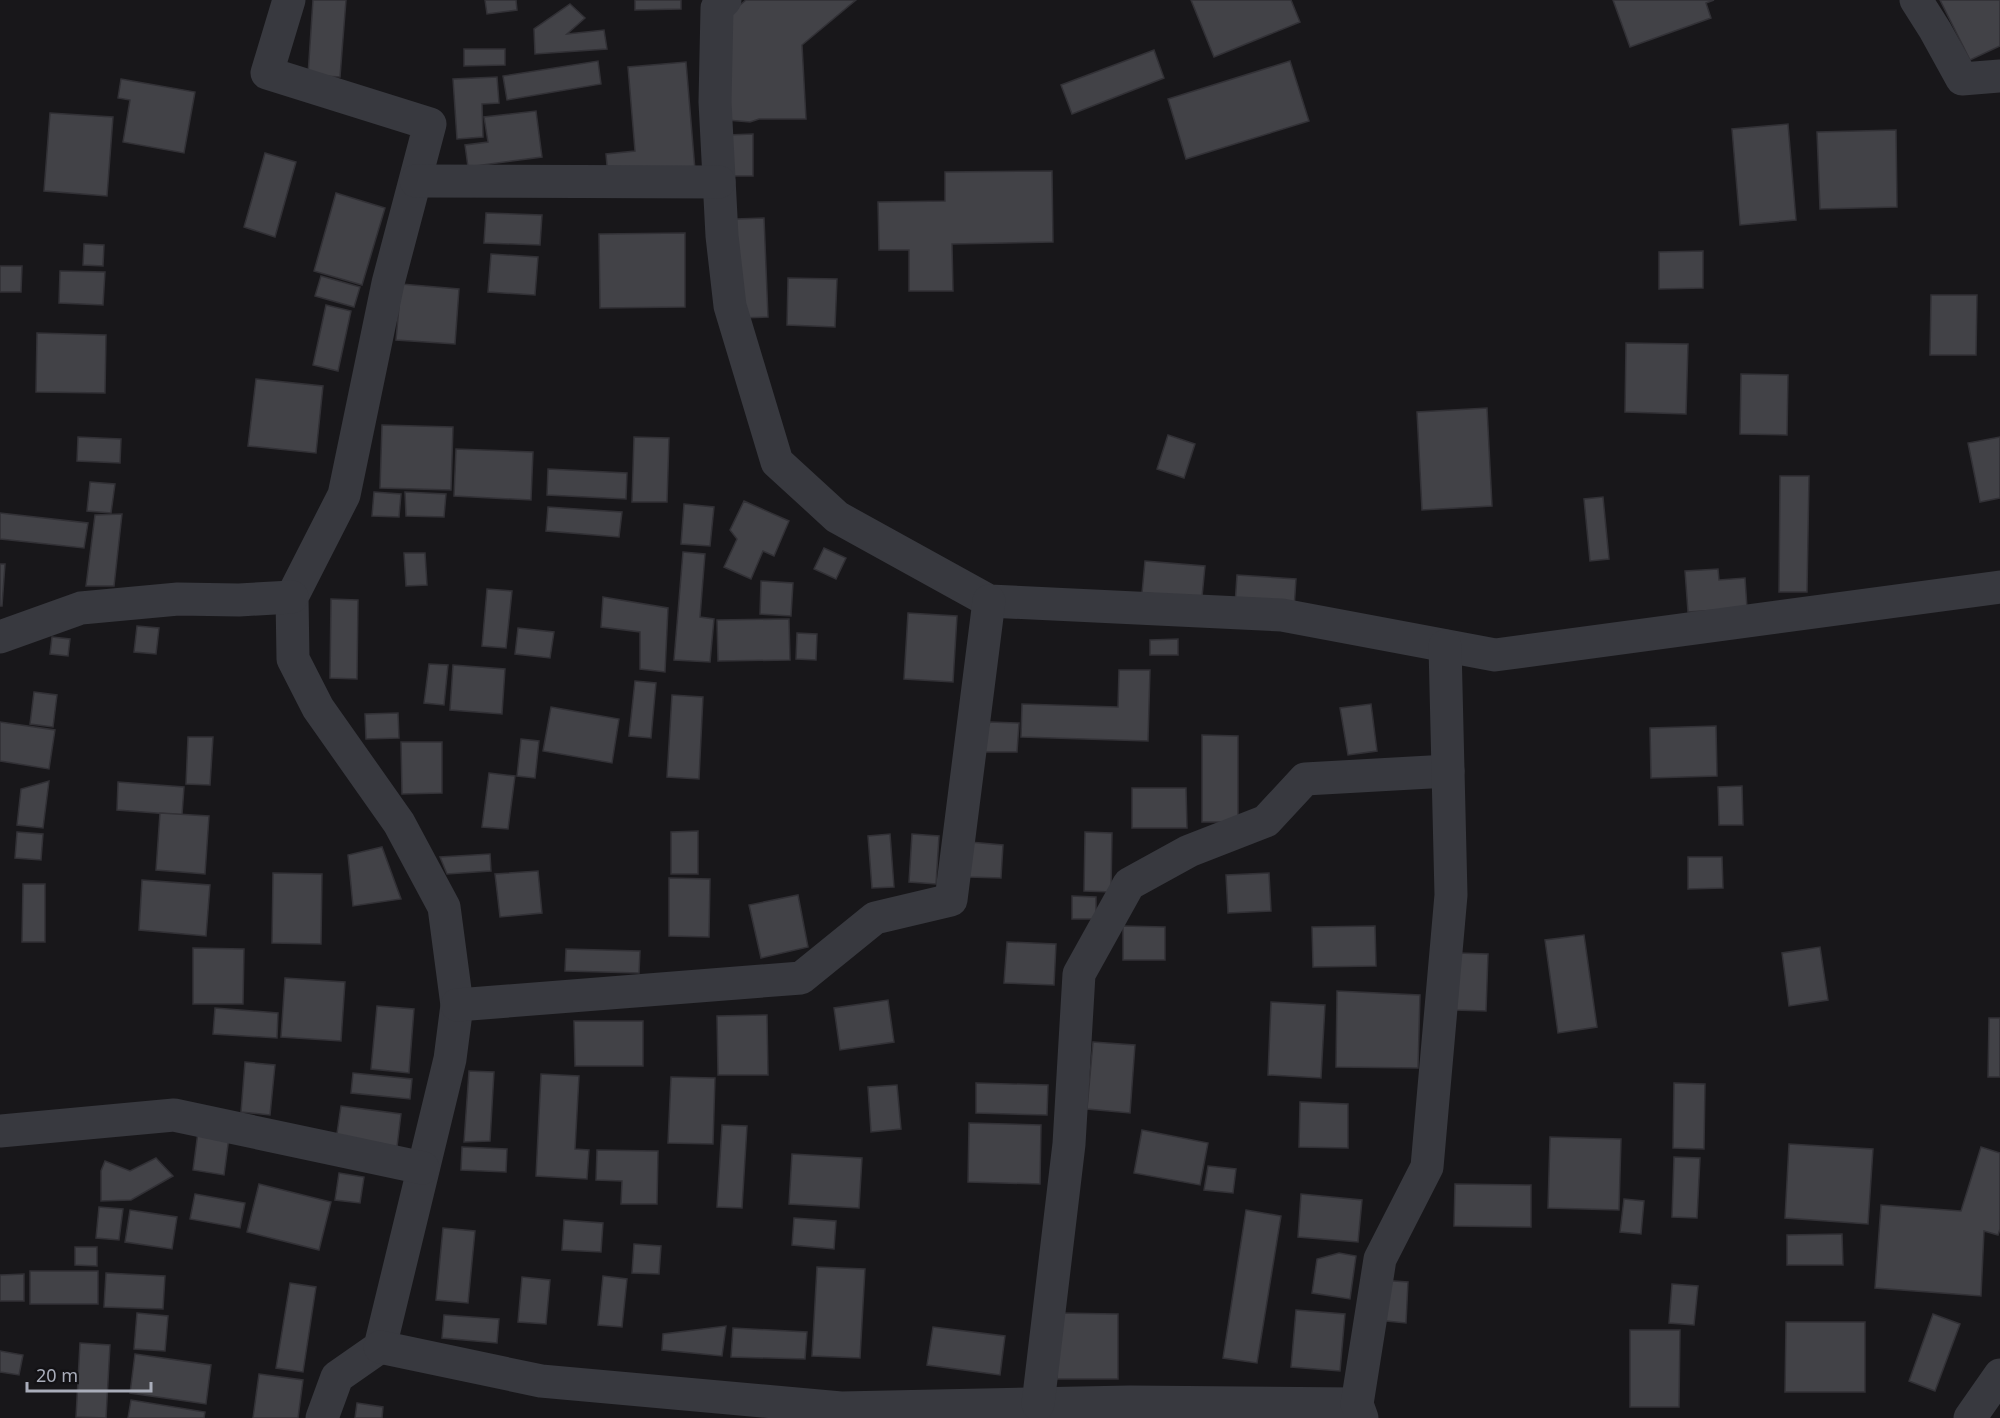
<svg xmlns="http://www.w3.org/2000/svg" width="2000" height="1418" viewBox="0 0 2000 1418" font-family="'Noto Sans',sans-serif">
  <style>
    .building { fill: #424247; stroke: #323136; stroke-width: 1.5 }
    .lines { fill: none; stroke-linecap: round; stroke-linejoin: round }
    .minor { stroke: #38393f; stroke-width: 33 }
  </style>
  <rect width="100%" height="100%" fill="#18171a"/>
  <g class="building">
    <polygon points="313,0 346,0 340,77 308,75"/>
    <polygon points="485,0 516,0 517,10 487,14"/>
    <polygon points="635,0 681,0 681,9 635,10"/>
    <polygon points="746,0 856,0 802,45 806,119 759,119 750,122 727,120 724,18"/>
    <polygon points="1191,0 1291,0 1300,22 1214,57"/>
    <polygon points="1613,0 1714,0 1706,3 1711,18 1630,47"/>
    <polygon points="1940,0 2000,0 2000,46 1970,60"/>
    <polygon points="570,4 585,18 567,34 604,30 607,49 535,54 534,29"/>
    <polygon points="464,49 505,49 505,65 464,66"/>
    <polygon points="1154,50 1164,78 1072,114 1061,85"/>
    <polygon points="598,61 601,84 507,100 503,76"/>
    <polygon points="1290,61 1309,121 1186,159 1168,99"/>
    <polygon points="686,62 695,170 608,178 606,154 635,151 628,67"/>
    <polygon points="497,77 499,103 482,104 483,137 457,139 453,79"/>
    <polygon points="121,79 195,92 184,153 123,142 130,100 118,98"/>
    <polygon points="536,111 542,157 468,167 465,145 488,142 484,117"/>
    <polygon points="50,113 113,117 107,196 44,191"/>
    <polygon points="1788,124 1796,220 1740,225 1732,129"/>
    <polygon points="1896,130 1897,207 1820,209 1817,132"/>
    <polygon points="753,134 753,176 728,176 727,135"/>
    <polygon points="265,153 296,162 275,237 244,227"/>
    <polygon points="1052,171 1053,242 952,244 953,291 909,291 909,250 879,250 878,202 945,201 945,172"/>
    <polygon points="336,193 385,208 362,285 314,271"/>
    <polygon points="486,213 542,215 540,245 484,243"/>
    <polygon points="764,218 768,317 739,318 736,219"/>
    <polygon points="685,233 685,307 600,308 599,234"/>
    <polygon points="84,244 104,245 103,266 83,265"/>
    <polygon points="1703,251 1703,288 1659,289 1659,252"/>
    <polygon points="491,254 538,257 535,295 488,292"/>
    <polygon points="0,266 22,266 21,292 0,292"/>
    <polygon points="60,271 105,272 103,305 59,303"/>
    <polygon points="321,276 360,287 354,307 315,296"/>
    <polygon points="788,278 837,279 835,327 787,325"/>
    <polygon points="401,284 459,289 455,344 396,340"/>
    <polygon points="1931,295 1977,295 1976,355 1930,355"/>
    <polygon points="326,305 351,311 338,371 313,365"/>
    <polygon points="37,333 106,335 105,393 36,392"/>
    <polygon points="1626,343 1688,344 1686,414 1625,412"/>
    <polygon points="1741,374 1788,375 1787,435 1740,434"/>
    <polygon points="256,379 323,386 316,453 248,446"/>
    <polygon points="1487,408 1492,506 1422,510 1417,412"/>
    <polygon points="382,425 453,427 451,490 380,488"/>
    <polygon points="1168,435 1195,444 1184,478 1157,469"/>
    <polygon points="78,437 121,439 120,463 77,461"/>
    <polygon points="634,437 669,438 667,502 632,502"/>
    <polygon points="2000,437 2000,498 1980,502 1968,443"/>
    <polygon points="456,449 533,452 531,500 454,496"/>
    <polygon points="548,469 627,473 626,499 547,495"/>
    <polygon points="1780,476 1809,476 1807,592 1779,592"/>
    <polygon points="90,482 115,484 111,513 87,511"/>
    <polygon points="374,492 401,494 399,517 372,516"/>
    <polygon points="405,492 446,494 444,517 406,516"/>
    <polygon points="1603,497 1609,559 1590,561 1584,499"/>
    <polygon points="744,501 789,521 774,556 763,551 751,579 724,567 737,539 730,530"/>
    <polygon points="684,504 714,507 710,546 681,544"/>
    <polygon points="548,507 622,512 619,537 546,531"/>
    <polygon points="0,513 88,523 84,548 0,539"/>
    <polygon points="122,514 114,586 86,586 95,515"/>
    <polygon points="824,548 846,558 836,579 814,569"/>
    <polygon points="683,552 705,554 700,617 714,619 710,662 674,660"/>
    <polygon points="404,553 425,553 427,585 406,586"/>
    <polygon points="1145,561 1205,566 1202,597 1142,593"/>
    <polygon points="0,564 5,564 2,606 0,606"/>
    <polygon points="1718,569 1719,580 1745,578 1747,608 1688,612 1685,571"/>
    <polygon points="1237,575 1296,579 1294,609 1235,605"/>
    <polygon points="761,581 793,583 791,616 760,614"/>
    <polygon points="487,589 512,591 506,648 482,646"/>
    <polygon points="603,597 668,608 665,672 640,669 640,632 601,627"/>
    <polygon points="331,599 358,600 357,679 330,678"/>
    <polygon points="908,613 957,616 953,682 904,679"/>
    <polygon points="789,619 790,660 718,661 717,620"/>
    <polygon points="137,626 159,628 156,654 134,652"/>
    <polygon points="518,628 554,632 550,658 515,654"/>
    <polygon points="797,633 817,634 816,660 796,659"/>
    <polygon points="52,637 70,639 68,656 50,654"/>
    <polygon points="1178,639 1178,655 1150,655 1150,640"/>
    <polygon points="429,664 448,665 444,705 424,703"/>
    <polygon points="453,665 505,669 502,714 450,710"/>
    <polygon points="1119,670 1150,670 1148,741 1021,737 1022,704 1118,707"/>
    <polygon points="635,681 656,683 651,738 629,736"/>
    <polygon points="34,692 57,695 53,727 30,724"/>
    <polygon points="672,695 703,697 699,779 667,777"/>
    <polygon points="1371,704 1377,751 1348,755 1340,708"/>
    <polygon points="551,707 619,719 612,763 543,751"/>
    <polygon points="398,713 399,738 366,739 365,714"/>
    <polygon points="0,722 55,730 49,769 0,761"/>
    <polygon points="990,722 1019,723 1017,752 979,752"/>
    <polygon points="1716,726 1717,776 1651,778 1650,728"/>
    <polygon points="1202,735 1238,736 1238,822 1202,822"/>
    <polygon points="188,737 213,737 210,785 186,784"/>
    <polygon points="521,739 539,741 535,778 517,776"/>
    <polygon points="401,742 442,742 442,793 402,794"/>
    <polygon points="489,773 515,776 508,829 482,827"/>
    <polygon points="49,781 43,828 17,825 21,789"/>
    <polygon points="118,782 184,787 182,815 117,810"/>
    <polygon points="1742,786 1743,825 1719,825 1718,787"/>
    <polygon points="1132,788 1186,788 1187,828 1132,828"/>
    <polygon points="160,813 209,816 205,874 156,870"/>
    <polygon points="698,831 698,874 671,874 671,832"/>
    <polygon points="17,832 43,834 41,860 15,858"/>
    <polygon points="1085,832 1112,833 1111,892 1084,891"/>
    <polygon points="890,834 894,887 872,888 868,836"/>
    <polygon points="912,834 939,836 936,884 909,882"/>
    <polygon points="970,842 1003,845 1001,878 968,877"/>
    <polygon points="382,847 401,899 353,906 348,855"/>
    <polygon points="490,854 491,871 447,874 440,857"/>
    <polygon points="1688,857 1722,857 1723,888 1688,889"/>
    <polygon points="538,871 542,913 500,917 495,874"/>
    <polygon points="273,873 322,874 321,944 272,943"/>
    <polygon points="1269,873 1271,911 1228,913 1226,875"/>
    <polygon points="669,878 710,879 709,937 669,936"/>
    <polygon points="142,880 210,885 206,936 139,930"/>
    <polygon points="23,884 45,884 45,942 22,942"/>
    <polygon points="798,895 808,947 761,958 749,905"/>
    <polygon points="1072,896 1096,897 1096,919 1072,919"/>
    <polygon points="1123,926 1165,927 1165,960 1123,960"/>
    <polygon points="1375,926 1376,966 1313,967 1312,927"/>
    <polygon points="1584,935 1597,1027 1558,1033 1545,940"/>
    <polygon points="1007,942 1056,944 1054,985 1004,983"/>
    <polygon points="1820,947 1828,1000 1789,1006 1782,953"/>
    <polygon points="193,948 244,949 243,1004 193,1004"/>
    <polygon points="566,949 640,951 639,973 565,971"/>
    <polygon points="1458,953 1488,954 1486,1011 1455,1010"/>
    <polygon points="285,978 345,982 341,1041 281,1037"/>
    <polygon points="1337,991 1420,995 1418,1068 1336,1067"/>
    <polygon points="888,1000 894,1042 840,1050 834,1008"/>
    <polygon points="1271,1002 1325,1005 1321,1078 1268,1075"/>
    <polygon points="377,1006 414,1009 409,1073 371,1069"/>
    <polygon points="215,1008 278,1013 277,1038 213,1034"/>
    <polygon points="767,1015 768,1075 718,1075 717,1016"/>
    <polygon points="1989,1018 2000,1018 2000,1077 1988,1077"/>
    <polygon points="574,1021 643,1021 643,1066 575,1066"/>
    <polygon points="1093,1042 1135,1045 1130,1113 1087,1109"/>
    <polygon points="245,1062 275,1065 270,1115 241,1112"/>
    <polygon points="469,1071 494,1072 490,1141 464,1142"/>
    <polygon points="353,1073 412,1079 410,1099 351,1093"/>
    <polygon points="541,1074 579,1076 575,1149 589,1150 587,1179 536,1176"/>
    <polygon points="671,1077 715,1078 713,1144 668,1143"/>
    <polygon points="976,1083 1048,1085 1047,1115 976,1113"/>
    <polygon points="1674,1083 1705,1084 1704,1149 1673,1148"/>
    <polygon points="897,1085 901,1129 871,1132 868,1087"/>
    <polygon points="1300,1102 1348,1104 1348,1148 1299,1147"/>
    <polygon points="341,1106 401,1114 396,1155 335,1147"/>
    <polygon points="969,1123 1041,1125 1040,1184 968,1182"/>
    <polygon points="722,1125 747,1126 742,1208 717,1207"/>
    <polygon points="1142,1130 1208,1143 1200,1185 1134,1173"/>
    <polygon points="198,1132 229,1137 224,1175 193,1170"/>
    <polygon points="1550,1137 1621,1139 1619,1210 1548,1208"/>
    <polygon points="1789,1144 1873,1149 1868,1224 1785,1218"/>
    <polygon points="462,1147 507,1149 506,1172 461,1170"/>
    <polygon points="1981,1147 2000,1153 2000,1229 1998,1235 1984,1231 1981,1296 1875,1288 1881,1205 1961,1211"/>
    <polygon points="597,1150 658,1151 657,1204 621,1204 622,1181 596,1180"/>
    <polygon points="792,1154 862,1158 859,1208 789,1204"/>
    <polygon points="1674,1157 1700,1158 1697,1218 1672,1217"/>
    <polygon points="156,1158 173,1176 131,1200 101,1201 101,1171 105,1161 130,1171"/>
    <polygon points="1208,1166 1236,1169 1233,1193 1204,1190"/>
    <polygon points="339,1173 364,1177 360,1203 335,1200"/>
    <polygon points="259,1184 331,1202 319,1250 247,1232"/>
    <polygon points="1455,1184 1531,1185 1531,1227 1454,1226"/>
    <polygon points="195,1194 245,1203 240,1228 190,1219"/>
    <polygon points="1301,1194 1362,1200 1358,1242 1298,1237"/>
    <polygon points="1624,1199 1644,1201 1641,1234 1620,1232"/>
    <polygon points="99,1207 123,1209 119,1240 96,1238"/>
    <polygon points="130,1210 177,1217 172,1249 125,1242"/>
    <polygon points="1246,1210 1281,1216 1257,1363 1223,1358"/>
    <polygon points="794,1218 836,1221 834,1249 792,1245"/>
    <polygon points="564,1220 603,1223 601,1252 562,1250"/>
    <polygon points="443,1228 475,1231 468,1303 436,1300"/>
    <polygon points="1842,1234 1843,1265 1787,1265 1787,1235"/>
    <polygon points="634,1244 661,1246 659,1274 632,1273"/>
    <polygon points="75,1247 97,1247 97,1266 75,1265"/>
    <polygon points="1339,1253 1356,1256 1350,1299 1312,1293 1317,1259"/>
    <polygon points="817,1267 865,1269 860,1358 812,1356"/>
    <rect x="30" y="1271" width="68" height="33"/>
    <polygon points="106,1273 165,1276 163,1309 104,1307"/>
    <polygon points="24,1274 24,1301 0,1301 0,1275"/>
    <polygon points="603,1276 627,1279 622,1327 598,1325"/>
    <polygon points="522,1277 550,1280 546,1324 518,1322"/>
    <polygon points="1380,1280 1408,1282 1406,1323 1376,1320"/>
    <polygon points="290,1283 316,1287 303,1372 276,1368"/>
    <polygon points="1672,1284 1698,1286 1694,1325 1669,1323"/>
    <polygon points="1296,1310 1345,1314 1340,1371 1291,1367"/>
    <polygon points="137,1313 168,1316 165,1351 134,1349"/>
    <polygon points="1058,1313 1118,1314 1118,1379 1057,1379"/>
    <polygon points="1933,1314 1960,1324 1935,1391 1909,1381"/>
    <polygon points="444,1315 499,1319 497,1343 442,1338"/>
    <polygon points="1786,1322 1865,1322 1865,1392 1785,1392"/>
    <polygon points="726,1326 722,1356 662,1350 663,1334"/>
    <polygon points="933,1327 1005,1336 1000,1375 927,1365"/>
    <polygon points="733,1328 807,1332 805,1359 731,1357"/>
    <polygon points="1630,1330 1680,1330 1679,1407 1630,1407"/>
    <polygon points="80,1343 110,1345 106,1418 76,1417"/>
    <polygon points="0,1351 23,1355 19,1375 0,1372"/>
    <polygon points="135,1354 211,1365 206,1404 130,1393"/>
    <polygon points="259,1374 303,1380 298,1418 253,1418"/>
    <polygon points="131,1400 205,1412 204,1418 128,1418"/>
    <polygon points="357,1403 383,1407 382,1418 355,1418"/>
  </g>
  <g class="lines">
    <g class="minor">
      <polyline points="289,0 267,73 430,124 388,283 344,495 292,597 293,659 318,708 399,823 444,907 457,1005 450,1059 380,1347 337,1377 322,1418"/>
      <polyline points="725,0 717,8 715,102 722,236 730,306 777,462 837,517 989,601 1282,615 1495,655 2000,587"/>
      <polyline points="1916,0 1935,30 1962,79 2000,76"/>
      <polyline points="416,181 719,182"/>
      <polyline points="0,637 81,608 178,599 239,600 292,597"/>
      <polyline points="457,1005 801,978 875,918 951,900 989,601"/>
      <polyline points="0,1131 174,1115 423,1168"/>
      <polyline points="380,1347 541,1381 841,1408 1130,1402 1357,1404 1362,1418"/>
      <polyline points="1038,1404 1069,1144 1079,974 1129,884 1189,851 1266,821 1305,779 1448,771"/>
      <polyline points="1357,1404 1380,1259 1427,1167 1451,895 1445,646"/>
      <polyline points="1970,1418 2000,1375"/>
    </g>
  </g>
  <path d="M27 1382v9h124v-9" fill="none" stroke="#a9adba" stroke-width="3"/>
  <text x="36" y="1382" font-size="18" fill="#a9adba" stroke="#131215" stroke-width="4.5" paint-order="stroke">20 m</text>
</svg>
